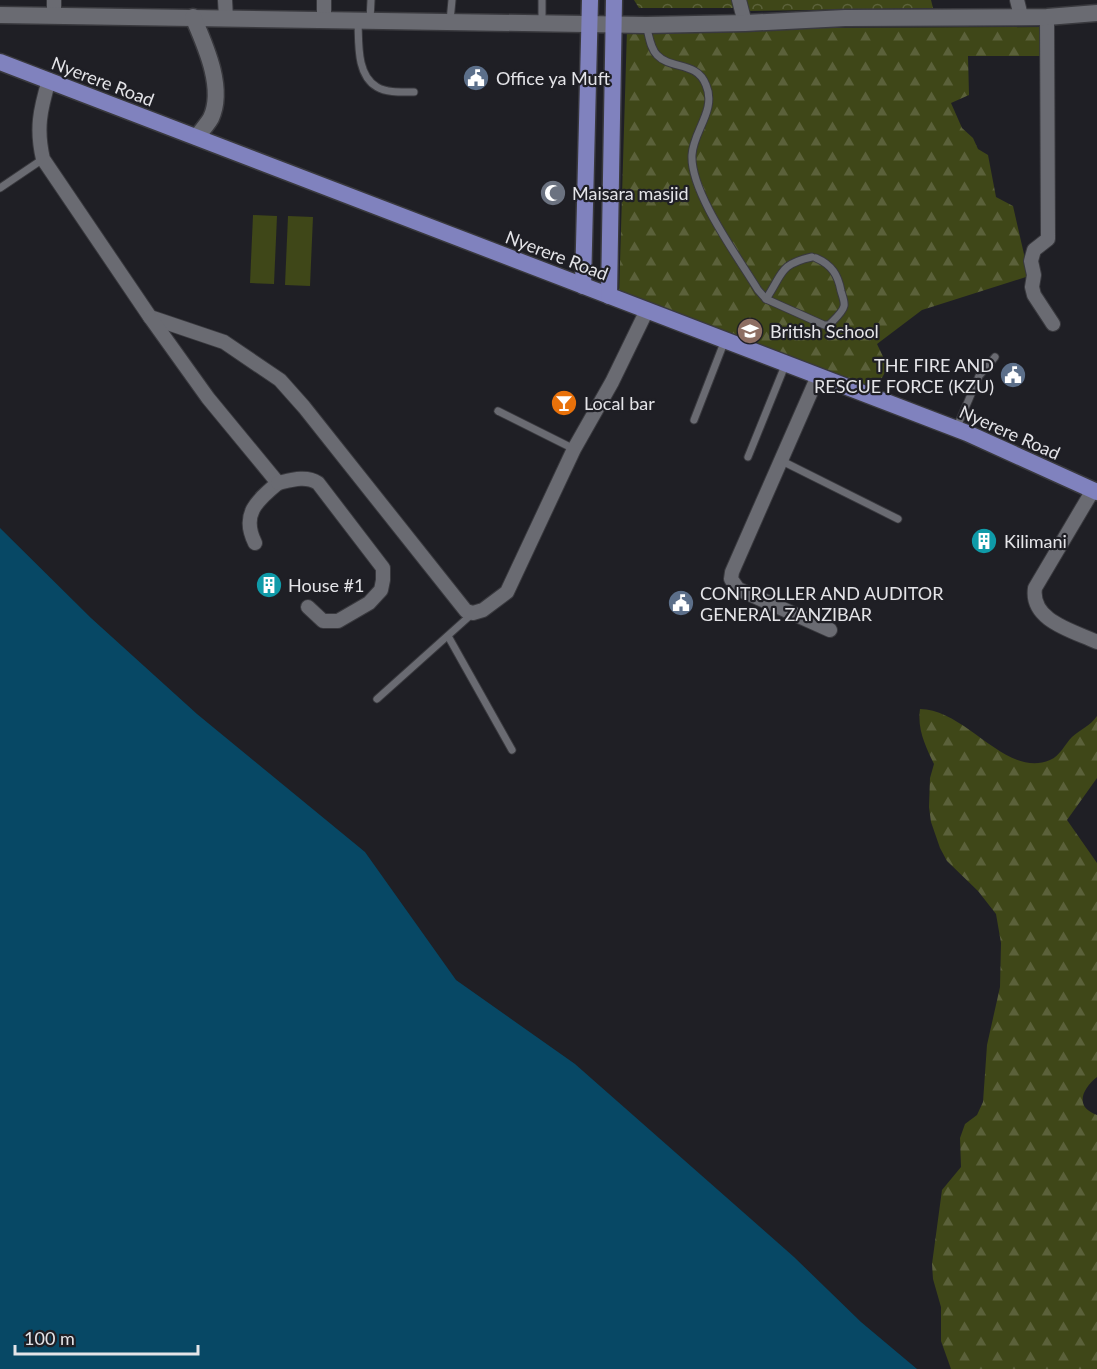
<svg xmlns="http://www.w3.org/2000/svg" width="1097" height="1369" viewBox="0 0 1097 1369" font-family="Lato,sans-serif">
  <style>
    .forest { fill: url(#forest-firs) }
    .park { fill: url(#park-crowns) }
    .pitch { fill: #3f4718 }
    .water { fill: #074865 }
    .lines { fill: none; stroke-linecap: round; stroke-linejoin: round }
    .service-casing { stroke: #39393e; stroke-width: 9 }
    .minor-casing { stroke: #39393e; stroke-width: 16 }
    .tertiary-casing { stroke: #39393e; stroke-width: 19 }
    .primary-casing { stroke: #39393e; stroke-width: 19 }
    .service { stroke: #6a6b72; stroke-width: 7 }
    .minor { stroke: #6a6b72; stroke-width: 14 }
    .tertiary { stroke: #6a6b72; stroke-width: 16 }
    .primary { stroke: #8082be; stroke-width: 16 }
    .labels { text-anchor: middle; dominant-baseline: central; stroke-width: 4.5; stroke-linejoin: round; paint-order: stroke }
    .poi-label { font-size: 18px; fill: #e4e4e8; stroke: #1f1f25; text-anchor: start }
    .street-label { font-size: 18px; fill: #e4e4e8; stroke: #1f1f25 }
  </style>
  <defs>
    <pattern id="forest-firs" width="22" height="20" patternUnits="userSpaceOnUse" patternTransform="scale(1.5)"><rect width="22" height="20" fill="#3f4718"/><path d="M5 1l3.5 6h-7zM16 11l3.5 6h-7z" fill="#5b613a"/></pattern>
    <pattern id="park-crowns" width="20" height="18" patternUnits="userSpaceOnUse" patternTransform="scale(1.5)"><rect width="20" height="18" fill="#3f4718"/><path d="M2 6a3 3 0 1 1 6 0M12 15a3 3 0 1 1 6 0" fill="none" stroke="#5b613a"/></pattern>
  </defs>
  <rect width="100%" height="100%" fill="#1f1f25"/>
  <g class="forest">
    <polygon points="1042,27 1043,56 968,56 969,95 951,103 962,128 973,138 978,149 988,155 996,197 1013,206 1029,276 922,310 877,344 888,367 873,394 619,296 627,29"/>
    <path d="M 920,709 C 966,709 1006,779 1050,760 C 1060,756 1065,744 1072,737 C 1081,729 1090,726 1097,716 L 1097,778 L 1067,820 L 1097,863 L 1097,1077 C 1082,1089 1074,1107 1097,1115 L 1097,1369 L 951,1369 L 941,1341 L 941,1307 L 933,1279 L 932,1264 L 942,1190 L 961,1167 L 960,1138 L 965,1124 L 977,1115 L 983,1102 L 987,1045 L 1000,987 L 1001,943 L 996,914 L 978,891 L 947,861 L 940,848 L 931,822 L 929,807 L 930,778 L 934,764 C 926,747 917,730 920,709 Z"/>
  </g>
  <g class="park">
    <polygon points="634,0 733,0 735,8 639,8"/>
    <polygon points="744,0 931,0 933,8 746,11"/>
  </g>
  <g class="pitch">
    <polygon points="253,215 277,216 274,284 250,283"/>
    <polygon points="288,216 313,217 310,286 285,285"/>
  </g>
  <polygon class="water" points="0,528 91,618 197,714 365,852 456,980 575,1064 794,1257 861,1322 917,1369 0,1369"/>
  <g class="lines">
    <g class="service-casing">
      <g id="service">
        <polyline points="542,0 542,23"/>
        <polyline points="370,20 371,0"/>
        <polyline points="450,21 452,0"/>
        <path d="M 358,22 C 359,42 356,75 377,87 C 387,93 402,92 414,92"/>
        <path d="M 646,25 C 649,35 650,48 657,55 C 671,70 697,61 706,85 C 717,110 693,131 692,155 C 690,192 738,257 758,290 L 766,299"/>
        <polyline points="0,188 43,159"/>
        <path d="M 812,257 C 779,264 783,274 766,299 L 824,325 L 829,325 C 834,320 843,312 844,306 C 845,302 842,295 841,291 C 838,275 832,265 816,258"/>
        <polyline points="498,411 574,449"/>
        <polyline points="694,420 725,340"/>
        <polyline points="956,429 979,376 995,357"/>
        <polyline points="748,457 786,363"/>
        <polyline points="782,461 898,519"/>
        <polyline points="448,636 512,750"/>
        <polyline points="377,699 473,613"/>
      </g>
    </g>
    <g class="minor-casing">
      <g id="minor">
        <polyline points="54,0 54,14"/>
        <polyline points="225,0 226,18"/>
        <polyline points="739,0 745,23"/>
        <polyline points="1017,0 1021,16"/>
        <polyline points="1047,17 1048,239 1034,250 1031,261 1034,275 1032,287 1034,295 1053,324"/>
        <polyline points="324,19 324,0"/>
        <path d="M 49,80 C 40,110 36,129 43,159 L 150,317 L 224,342 L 280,380 L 304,407 L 466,611 L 473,613 L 483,610 L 507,592 L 574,449 L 612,382 L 647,310"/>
        <path d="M 150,317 L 208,398 L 278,483 C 256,501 241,515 255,543"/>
        <polyline points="818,376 732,572 731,579 738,589 830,630"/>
        <path d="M 278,483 C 291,480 306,475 318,483 L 383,568 L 383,580 L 381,590 L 369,603 L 338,621 L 323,621 L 308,607"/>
        <path d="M 1093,490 L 1035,588 C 1030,621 1074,631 1097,642"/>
      </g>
    </g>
    <g class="tertiary-casing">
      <g id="tertiary">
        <polyline points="0,15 646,25 745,23 845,18 1047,17 1097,13"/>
        <path d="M 193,17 C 205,45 225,88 211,118 C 207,125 201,131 197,137"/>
      </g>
    </g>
    <g class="primary-casing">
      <g id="primary">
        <polyline points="0,62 967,433 1097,492"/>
        <polyline points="583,286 590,0"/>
        <polyline points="609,296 614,0"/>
      </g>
    </g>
    <use href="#service" class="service"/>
    <use href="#minor" class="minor"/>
    <use href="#tertiary" class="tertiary"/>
    <use href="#primary" class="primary"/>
  </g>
  <defs>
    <g id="civic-disc" transform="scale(1.35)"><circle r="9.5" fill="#5c6f8a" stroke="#1f1f25"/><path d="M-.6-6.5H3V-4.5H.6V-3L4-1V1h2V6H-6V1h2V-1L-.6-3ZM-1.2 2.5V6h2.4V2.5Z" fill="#fff"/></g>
    <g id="mosque-disc" transform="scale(1.35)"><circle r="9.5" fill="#6b7280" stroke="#1f1f25"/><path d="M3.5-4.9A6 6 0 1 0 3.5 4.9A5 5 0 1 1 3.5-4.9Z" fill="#fff"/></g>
    <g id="school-disc" transform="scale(1.35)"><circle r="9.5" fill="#8d6e63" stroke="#1f1f25"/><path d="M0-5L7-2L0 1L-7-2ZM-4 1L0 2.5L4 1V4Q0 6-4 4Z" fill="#fff"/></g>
    <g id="bar-disc" transform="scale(1.35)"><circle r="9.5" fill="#e8710a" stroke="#1f1f25"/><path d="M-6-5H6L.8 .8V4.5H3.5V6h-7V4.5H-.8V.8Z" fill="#fff"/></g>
    <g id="building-disc" transform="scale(1.35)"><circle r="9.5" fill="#0f9aa8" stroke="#1f1f25"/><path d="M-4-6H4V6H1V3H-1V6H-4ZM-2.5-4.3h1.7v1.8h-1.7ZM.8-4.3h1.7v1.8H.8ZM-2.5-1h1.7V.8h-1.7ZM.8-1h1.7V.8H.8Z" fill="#fff"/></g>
  </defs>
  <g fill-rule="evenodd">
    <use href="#civic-disc" x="476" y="78"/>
    <use href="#mosque-disc" x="553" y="193"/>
    <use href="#school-disc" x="750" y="331"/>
    <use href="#civic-disc" x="1013" y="375"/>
    <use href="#bar-disc" x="564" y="403"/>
    <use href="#building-disc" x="984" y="541"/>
    <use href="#building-disc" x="269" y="585"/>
    <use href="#civic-disc" x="681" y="603"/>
  </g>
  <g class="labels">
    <g class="poi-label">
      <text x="496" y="78">Office ya Muft</text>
      <text x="572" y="193">Maisara masjid</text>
      <text x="770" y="331">British School</text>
      <text x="994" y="365" text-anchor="end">THE FIRE AND<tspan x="994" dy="21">RESCUE FORCE (KZU)</tspan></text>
      <text x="584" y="403">Local bar</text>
      <text x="1004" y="541">Kilimani</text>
      <text x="288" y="585">House #1</text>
      <text x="700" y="593">CONTROLLER AND AUDITOR<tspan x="700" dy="21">GENERAL ZANZIBAR</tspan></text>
    </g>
    <g class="street-label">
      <text transform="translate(103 81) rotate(21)">Nyerere Road</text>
      <text transform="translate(557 255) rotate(21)">Nyerere Road</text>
      <text transform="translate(1010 432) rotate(24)">Nyerere Road</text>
    </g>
  </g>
  <path d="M15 1345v9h183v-9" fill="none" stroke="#e4e4e8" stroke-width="3"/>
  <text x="24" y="1345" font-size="18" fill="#e4e4e8" stroke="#1f1f25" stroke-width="4.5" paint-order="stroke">100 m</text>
</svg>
